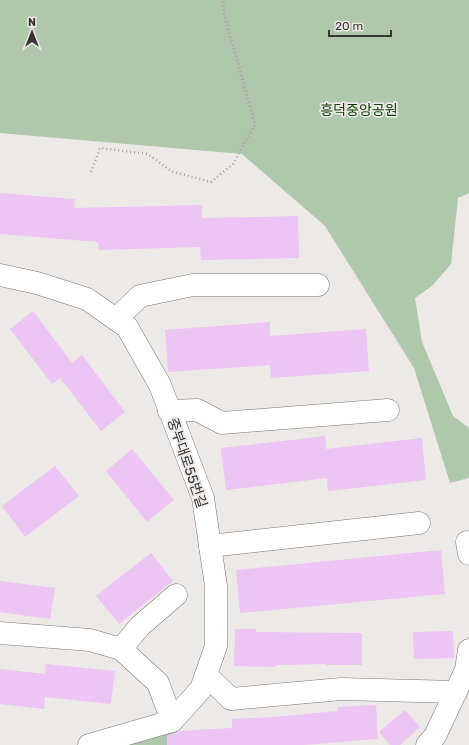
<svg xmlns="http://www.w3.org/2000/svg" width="469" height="745" viewBox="0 0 469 745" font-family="Rubik,'Noto Sans KR',sans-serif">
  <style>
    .green { fill: #afc7ab }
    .building { fill: #ecc5f4 }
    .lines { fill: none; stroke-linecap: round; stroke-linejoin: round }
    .minor-casing { stroke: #7a7674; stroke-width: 23 }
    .path { stroke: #a4a09e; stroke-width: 2.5; stroke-dasharray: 1 3; stroke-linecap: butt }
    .minor { stroke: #fff; stroke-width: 22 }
    .labels { text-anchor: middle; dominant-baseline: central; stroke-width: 3.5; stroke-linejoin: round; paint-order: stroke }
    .park-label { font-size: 14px; fill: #0d4201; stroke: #ede9e6 }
    .street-label { font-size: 14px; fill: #373534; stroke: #ede9e6 }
  </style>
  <rect width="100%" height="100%" fill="#ede9e6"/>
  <g class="green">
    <polygon points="0,0 469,0 469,193 458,198 451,264 432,286 415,298 422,342 453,416 469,428 469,478 450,483 414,368 325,226 242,154 0,133"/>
    <polygon points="176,730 178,745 126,745"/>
  </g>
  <g class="building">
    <polygon points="0,193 75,199 74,208 202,205 202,218 298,216 299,258 201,260 200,247 99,250 98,242 0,234"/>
    <polygon points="33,311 72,363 82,355 125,412 101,431 60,378 52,384 10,329"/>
    <polygon points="270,322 270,336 366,329 369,371 271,378 270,365 168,372 165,330"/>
    <polygon points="325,436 326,449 422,438 426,480 328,491 327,478 226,490 221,448"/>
    <polygon points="132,449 174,500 147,522 106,471"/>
    <polygon points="55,466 79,496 25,537 2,506"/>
    <polygon points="441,550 445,594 240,613 236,570"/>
    <polygon points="151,553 173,581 119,624 96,596"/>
    <polygon points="0,581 55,588 50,619 0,612"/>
    <polygon points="235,629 256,629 256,632 362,633 362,665 326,665 326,664 276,665 276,667 234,666"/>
    <polygon points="453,631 454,658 414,659 413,632"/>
    <polygon points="46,664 115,671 111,704 45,697 44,709 0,704 0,669 45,674"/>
    <polygon points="376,705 378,739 304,745 167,745 167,736 179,731 232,728 232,719 273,717 338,711 337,707"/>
    <polygon points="405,710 420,727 400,745 390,745 379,732"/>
  </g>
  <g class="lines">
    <g class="minor-casing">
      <g id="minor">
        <polyline points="0,275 37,283 87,299 127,327 160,385 203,498 216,586 216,646 201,689 172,721 89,745"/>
        <polyline points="116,319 140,296 193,285 318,285"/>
        <polyline points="169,411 197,410 222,423 388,410"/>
        <polyline points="467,542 469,554"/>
        <polyline points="210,546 419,523"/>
        <polyline points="0,633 90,640 121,649 158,683 172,721"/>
        <polyline points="121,649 140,626 176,595"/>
        <polyline points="206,675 231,699 341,689 456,692"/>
        <polyline points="427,745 435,736 466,670 469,650"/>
      </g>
    </g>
    <polyline class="path" points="91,172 100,148 148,154 171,171 211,182 233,164 255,124 224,14 223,0"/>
    <use href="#minor" class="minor"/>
  </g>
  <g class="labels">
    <g class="park-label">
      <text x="359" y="110">흥덕중앙공원</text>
    </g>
    <g class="street-label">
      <text transform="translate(187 463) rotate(71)">중부대로55번길</text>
    </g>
  </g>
  <g transform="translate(32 32)" stroke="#ede9e6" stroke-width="3" paint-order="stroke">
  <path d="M0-3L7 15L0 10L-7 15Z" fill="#373534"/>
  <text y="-6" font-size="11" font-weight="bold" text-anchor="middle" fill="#373534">N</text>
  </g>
  <path d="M329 30v6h62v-6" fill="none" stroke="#373534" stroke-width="2"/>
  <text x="335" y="30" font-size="12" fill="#373534" stroke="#ede9e6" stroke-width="3" paint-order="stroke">20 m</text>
</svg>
